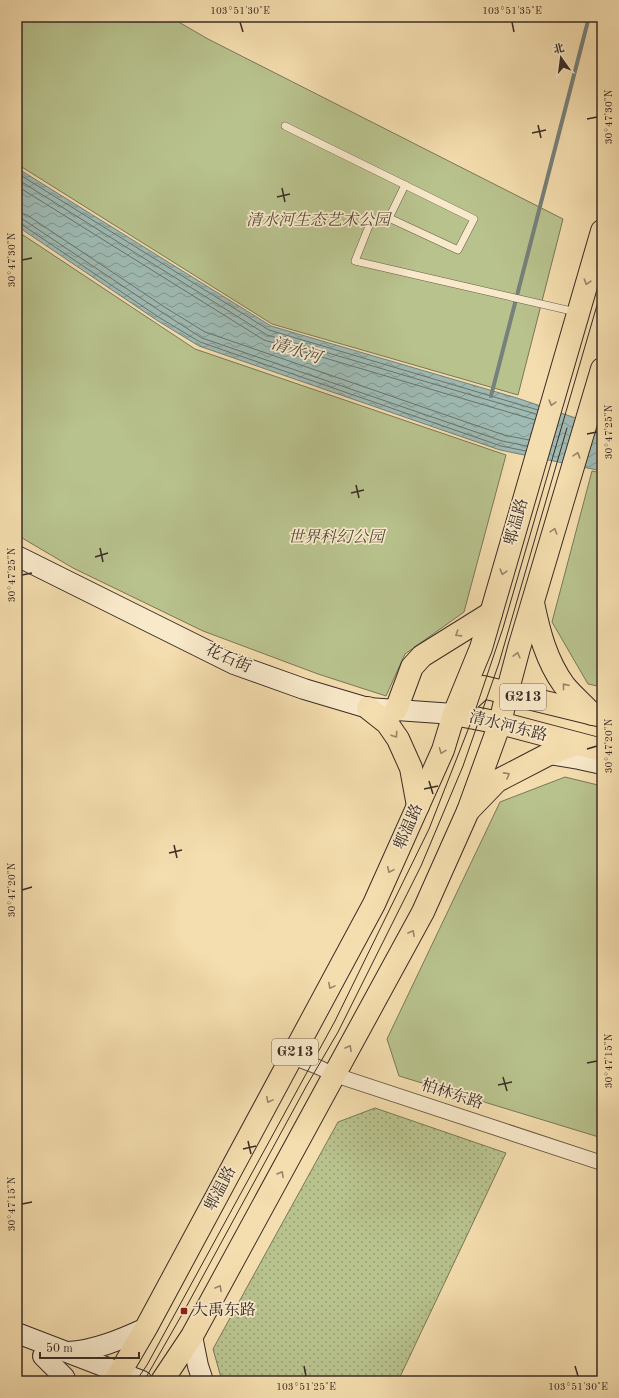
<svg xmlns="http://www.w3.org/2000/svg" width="619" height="1398" viewBox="0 0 619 1398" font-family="'Old Standard TT','Noto Serif SC',serif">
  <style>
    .grass { fill: url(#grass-dots); stroke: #7a775a }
    .park { fill: #b8c28d; stroke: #7a775a }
    .water { fill: url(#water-waves); stroke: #76817b }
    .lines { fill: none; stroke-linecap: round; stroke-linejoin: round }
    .shore { stroke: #6c736c; stroke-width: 1 }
    .stream { stroke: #76817b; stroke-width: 4 }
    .lane-casing { stroke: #695848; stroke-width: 8 }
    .street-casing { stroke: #695848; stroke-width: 16 }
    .secondary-casing { stroke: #3b2c26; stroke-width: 22 }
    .primary-casing { stroke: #3b2c26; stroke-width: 24 }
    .highway-casing { stroke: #3b2c26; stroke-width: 24 }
    .lane { stroke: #f8e9ca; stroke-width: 7 }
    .street { stroke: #f8e9ca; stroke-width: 14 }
    .secondary { stroke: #f8e9ca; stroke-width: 20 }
    .primary { stroke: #f4ddae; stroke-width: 22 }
    .highway { stroke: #f4ddae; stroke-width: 22 }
    .tram { stroke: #3b2c26; stroke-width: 1 }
    .oneway { stroke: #98846a }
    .ticks { fill: none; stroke: #3b2c26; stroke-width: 1.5 }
    .poi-dot { fill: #8f2418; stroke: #f8e9ca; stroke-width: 1.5 }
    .labels { text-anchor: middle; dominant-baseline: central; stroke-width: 3.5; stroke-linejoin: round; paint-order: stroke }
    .shield { fill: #f8e9ca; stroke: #746557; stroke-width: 1 }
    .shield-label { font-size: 15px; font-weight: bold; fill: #3b2c26 }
    .park-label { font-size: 16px; font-style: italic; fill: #544a3b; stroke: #f8e9ca }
    .street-label { font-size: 16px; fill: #3b2c26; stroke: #f8e9ca }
    .poi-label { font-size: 16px; fill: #3b2c26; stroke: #f8e9ca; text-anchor: start }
    .water-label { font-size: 17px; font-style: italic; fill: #545049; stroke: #f8e9ca }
    .neatline { fill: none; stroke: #3b2c26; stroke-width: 1.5 }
    .ticks-label { font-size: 10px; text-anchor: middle; fill: #3b2c26 }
  </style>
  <defs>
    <pattern id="grass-dots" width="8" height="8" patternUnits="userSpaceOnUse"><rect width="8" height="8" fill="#b8c28d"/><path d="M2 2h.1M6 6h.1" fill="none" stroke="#979e73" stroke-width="1.8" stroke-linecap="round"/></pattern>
    <pattern id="water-waves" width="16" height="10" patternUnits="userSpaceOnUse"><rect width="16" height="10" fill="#9ebab3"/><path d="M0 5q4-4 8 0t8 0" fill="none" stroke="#829791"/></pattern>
  </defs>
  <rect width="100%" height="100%" fill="#f4ddae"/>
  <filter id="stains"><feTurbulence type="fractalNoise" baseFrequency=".005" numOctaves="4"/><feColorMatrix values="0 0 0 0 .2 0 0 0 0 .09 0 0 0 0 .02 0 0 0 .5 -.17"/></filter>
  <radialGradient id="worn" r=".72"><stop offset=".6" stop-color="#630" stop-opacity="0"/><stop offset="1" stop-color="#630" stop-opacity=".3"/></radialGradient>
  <polygon class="grass" points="375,1108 506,1153 398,1381 222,1381 213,1349 338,1122"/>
  <g class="park">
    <polygon points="17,17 170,17 208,39 563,219 518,395 272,324 17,164"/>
    <polygon points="17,231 195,349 506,455 464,612 405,654 386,696 318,674 203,631 73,568 17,535"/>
    <polygon points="592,471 602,473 602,687 588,684 552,622"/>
    <polygon points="565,777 602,786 602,1138 399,1076 387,1039 500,802"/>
  </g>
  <polygon class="water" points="17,168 271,326 517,398 602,427 602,471 500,450 199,346 158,321 17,226"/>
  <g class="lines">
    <g class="shore">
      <polyline points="17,173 269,330 538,410"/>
      <polyline points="17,179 267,335 536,414"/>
      <polyline points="17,186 264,340 535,420"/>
      <polyline points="17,212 27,215 166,308 205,332 504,435 529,440"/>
      <polyline points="17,218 24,220 163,313 202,338 502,441 527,446"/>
      <polyline points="17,223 21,224 160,318 200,342 501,446 526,451"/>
    </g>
    <polyline class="stream" points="491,396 589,17"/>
    <g class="lane-casing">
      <g id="lane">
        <polyline points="285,126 474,219 458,250 389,218 371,221 355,261 576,312"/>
        <polyline points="389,218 405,185"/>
      </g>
    </g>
    <g class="street-casing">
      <polyline id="street" points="292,1057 318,1067 335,1075 602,1163"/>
    </g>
    <g class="secondary-casing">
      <g id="secondary">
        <polyline points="17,556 234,664 304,689 368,708 454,714"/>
        <polyline points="549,754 579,759 602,764"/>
        <polyline points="17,1333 142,1381"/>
        <polyline points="192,1336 198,1366 203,1381"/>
        <path d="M 68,1352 C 94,1351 122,1339 146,1328"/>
        <polyline points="43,1356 64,1377 66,1381"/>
      </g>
    </g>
    <g class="primary-casing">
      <g id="primary">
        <path d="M 533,603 C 539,632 546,660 564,685 C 572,695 583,704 592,714"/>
        <polyline points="507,693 519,648 602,369"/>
        <polyline points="368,708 387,723 398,739 411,768 418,806"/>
        <polyline points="396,710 412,667 422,656 491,613"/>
        <polyline points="454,714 481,648 602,231"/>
        <polyline points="468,811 497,781 549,754 577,744"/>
      </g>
    </g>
    <g class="highway-casing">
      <g id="highway">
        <polyline points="454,714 500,723 602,750"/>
        <polyline points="115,1381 146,1328 374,904 443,750 454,714 483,687 602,716"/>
        <polyline points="162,1381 192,1336 423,912 468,811 500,723 507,693"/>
      </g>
    </g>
    <use href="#lane" class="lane"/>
    <use href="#street" class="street"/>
    <use href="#secondary" class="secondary"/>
    <use href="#primary" class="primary"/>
    <use href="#highway" class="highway"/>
    <g class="tram">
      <polyline points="136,1381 147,1365 335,1021 429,829 473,717 503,628 602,288"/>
      <polyline points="144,1381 184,1311 307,1085 338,1032 421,866 463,766 499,663 567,428"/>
    </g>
  </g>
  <defs><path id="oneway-chevron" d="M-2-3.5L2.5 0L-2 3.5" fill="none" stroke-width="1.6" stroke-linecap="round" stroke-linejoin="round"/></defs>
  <g class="oneway">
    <use href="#oneway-chevron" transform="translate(587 282) rotate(107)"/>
    <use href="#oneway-chevron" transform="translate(552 403) rotate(106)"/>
    <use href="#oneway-chevron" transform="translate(577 455) rotate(-74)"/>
    <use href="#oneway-chevron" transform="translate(554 531) rotate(-73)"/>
    <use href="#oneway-chevron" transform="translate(503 572) rotate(106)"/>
    <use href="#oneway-chevron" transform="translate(458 634) rotate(148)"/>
    <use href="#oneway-chevron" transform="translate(517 655) rotate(-76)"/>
    <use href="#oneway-chevron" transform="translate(565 686) rotate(-129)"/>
    <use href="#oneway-chevron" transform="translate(395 735) rotate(56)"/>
    <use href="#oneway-chevron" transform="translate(442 751) rotate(111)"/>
    <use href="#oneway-chevron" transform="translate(507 775) rotate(-29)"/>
    <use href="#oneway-chevron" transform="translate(390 870) rotate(114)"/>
    <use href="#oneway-chevron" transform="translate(412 933) rotate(-61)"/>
    <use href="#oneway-chevron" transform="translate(331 986) rotate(118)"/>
    <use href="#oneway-chevron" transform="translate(349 1048) rotate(-61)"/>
    <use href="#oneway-chevron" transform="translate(269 1100) rotate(118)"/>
    <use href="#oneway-chevron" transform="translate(281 1174) rotate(-61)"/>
    <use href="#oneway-chevron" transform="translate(219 1288) rotate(-61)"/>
  </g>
  <path class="ticks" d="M 240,22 L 243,32M 512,22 L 514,32M 587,119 L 597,117M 538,125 L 541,138M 532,133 L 546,130M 282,188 L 285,202M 277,197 L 290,194M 22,260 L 32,258M 587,434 L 597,432M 356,485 L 359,498M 351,493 L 364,490M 100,548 L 103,562M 95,557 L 108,553M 22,575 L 32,573M 587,749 L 597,746M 429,781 L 433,794M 424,789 L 438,786M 174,845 L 177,858M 169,853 L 182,850M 22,890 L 32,887M 587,1063 L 597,1061M 503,1077 L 507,1091M 498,1085 L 512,1082M 248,1141 L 251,1154M 243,1149 L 256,1146M 22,1204 L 32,1202M 304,1366 L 306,1376M 575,1366 L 578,1376"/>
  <rect class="poi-dot" x="180" y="1307" width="8" height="8" rx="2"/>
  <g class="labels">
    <g class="shield">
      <rect x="500" y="684" width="46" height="26" rx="3"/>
      <rect x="272" y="1039" width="46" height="26" rx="3"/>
    </g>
    <g class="shield-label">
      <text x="523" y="697">G213</text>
      <text x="295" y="1052">G213</text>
    </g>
    <g class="park-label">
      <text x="318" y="221">清水河生态艺术公园</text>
      <text x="336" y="538">世界科幻公园</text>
    </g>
    <g class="street-label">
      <text transform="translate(517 522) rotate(-74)">郫温路</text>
      <text transform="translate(228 659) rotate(24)">花石街</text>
      <text transform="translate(508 727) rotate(14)">清水河东路</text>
      <text transform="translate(409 827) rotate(-66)">郫温路</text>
      <text transform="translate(452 1095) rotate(18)">柏林东路</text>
      <text transform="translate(221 1189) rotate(-62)">郫温路</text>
    </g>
    <g class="poi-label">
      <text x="192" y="1311">大禹东路</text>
    </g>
    <g class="water-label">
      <text transform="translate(296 351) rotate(18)">清水河</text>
    </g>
  </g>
  <rect width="619" height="1398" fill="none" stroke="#f4ddae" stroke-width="44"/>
  <g transform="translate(561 58) rotate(346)" stroke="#f8e9ca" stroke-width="3" paint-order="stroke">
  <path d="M0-3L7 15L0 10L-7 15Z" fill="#3b2c26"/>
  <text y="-6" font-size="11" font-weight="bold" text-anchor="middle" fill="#3b2c26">北</text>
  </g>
  <path d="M40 1352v6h99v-6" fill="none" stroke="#3b2c26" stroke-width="2"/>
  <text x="46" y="1352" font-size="12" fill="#3b2c26" stroke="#f8e9ca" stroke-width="3" paint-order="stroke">50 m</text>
  <rect x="22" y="22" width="575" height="1354" class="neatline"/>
  <g class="ticks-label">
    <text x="240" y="14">103°51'30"E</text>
    <text x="512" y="14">103°51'35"E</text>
    <text transform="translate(608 117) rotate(-90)" y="4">30°47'30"N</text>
    <text transform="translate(11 260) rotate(-90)" y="4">30°47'30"N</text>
    <text transform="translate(608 432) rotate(-90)" y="4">30°47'25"N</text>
    <text transform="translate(11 575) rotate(-90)" y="4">30°47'25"N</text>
    <text transform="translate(608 746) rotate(-90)" y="4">30°47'20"N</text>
    <text transform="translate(11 890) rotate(-90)" y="4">30°47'20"N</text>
    <text transform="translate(608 1061) rotate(-90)" y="4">30°47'15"N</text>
    <text transform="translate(11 1204) rotate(-90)" y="4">30°47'15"N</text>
    <text x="306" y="1390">103°51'25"E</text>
    <text x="578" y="1390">103°51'30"E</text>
  </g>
  <rect width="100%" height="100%" filter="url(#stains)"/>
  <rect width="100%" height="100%" fill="url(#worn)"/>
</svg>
